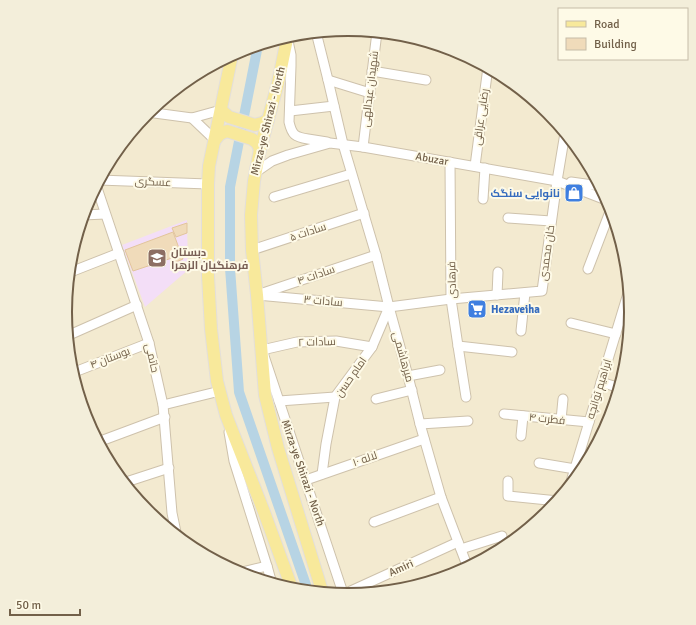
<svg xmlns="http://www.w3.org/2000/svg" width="696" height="625" viewBox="0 0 696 625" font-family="Signika,Cairo,sans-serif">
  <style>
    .residential { fill: #f3ead0 }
    .education { fill: #f3def7 }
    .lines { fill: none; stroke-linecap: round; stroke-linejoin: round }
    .canal { stroke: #b7d4e4; stroke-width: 10 }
    .building { fill: #f0dbba; stroke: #e2c59b }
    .minor-casing { stroke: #cec2ac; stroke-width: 11 }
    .major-casing { stroke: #e3dfdb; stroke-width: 14 }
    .minor { stroke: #fff; stroke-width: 9 }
    .major { stroke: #f8e99b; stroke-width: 12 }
    .labels { text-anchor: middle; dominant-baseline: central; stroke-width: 4; stroke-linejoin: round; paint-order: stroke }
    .street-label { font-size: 11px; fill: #726049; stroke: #fefae7 }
    .shop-label { font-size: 11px; font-weight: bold; fill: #366cbe; stroke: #fefae7; text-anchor: end }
    .education-label { font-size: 11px; font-weight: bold; fill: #785e54; stroke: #fefae7; text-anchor: start }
    .rim { fill: none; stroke: #726049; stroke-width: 2 }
  </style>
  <rect width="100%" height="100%" fill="#fbf7e1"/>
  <circle class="residential" cx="348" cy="312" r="283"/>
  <polygon class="education" points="187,220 188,270 145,307 122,245"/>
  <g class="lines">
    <polyline class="canal" points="258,45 230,187 230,268 239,392 306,585 306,592"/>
  </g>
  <g class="building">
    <polygon points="187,223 187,233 176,237 172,228"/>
    <polygon points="173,232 183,259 174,263 172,258 133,271 125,250"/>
  </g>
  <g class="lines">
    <g class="minor-casing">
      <g id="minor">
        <polyline points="316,32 328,80 343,144 376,255 389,307 408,376 420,424 441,497 468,568"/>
        <path d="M 288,41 L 291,55 L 291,66 L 289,122 C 292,135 295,137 308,139 C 314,140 321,141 327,142"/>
        <polyline points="218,62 231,63"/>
        <polyline points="372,71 426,80"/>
        <polyline points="328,80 370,93"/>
        <polyline points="290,111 334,106"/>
        <polyline points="147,112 192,118 221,110"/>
        <polyline points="192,118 215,140"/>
        <polyline points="363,147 377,32"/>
        <polyline points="450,162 451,299 458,346 466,397"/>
        <polyline points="475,166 488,67"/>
        <polyline points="256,172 272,161 288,155 330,143 363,147 557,181 609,201"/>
        <polyline points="99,180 208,184"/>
        <polyline points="571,182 600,186"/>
        <polyline points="96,185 149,343 163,405 172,513 177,537"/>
        <polyline points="274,197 351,174"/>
        <polyline points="483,199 485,168"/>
        <polyline points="83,215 105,214"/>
        <polyline points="508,218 551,221"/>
        <polyline points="252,250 364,213"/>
        <polyline points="588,269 611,209"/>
        <polyline points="68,273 119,253"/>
        <polyline points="260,294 376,255"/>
        <polyline points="257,295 389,307 451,299 542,291 557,181 565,133"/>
        <polyline points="497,295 498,272"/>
        <polyline points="571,323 616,334"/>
        <polyline points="521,331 525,293"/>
        <polyline points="67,336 137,305"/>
        <polyline points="458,346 512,352"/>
        <polyline points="72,373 149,343"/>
        <polyline points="408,376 440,370"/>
        <polyline points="601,382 620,388"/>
        <polyline points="376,399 412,390"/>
        <polyline points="279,401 335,397"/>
        <polyline points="163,405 220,391"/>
        <polyline points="504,414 589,422"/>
        <polyline points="561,420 563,399"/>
        <polyline points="420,424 468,421"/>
        <polyline points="229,432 234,461 267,566 272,584"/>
        <polyline points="521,436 523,416"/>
        <polyline points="98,442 165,417"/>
        <polyline points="539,463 575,469"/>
        <polyline points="322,474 326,444 335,397 372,347 389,307"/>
        <polyline points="306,480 424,439"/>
        <polyline points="508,481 508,496 558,501"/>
        <polyline points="123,483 169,468"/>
        <polyline points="569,488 629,290"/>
        <polyline points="374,522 441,497"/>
        <polyline points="461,549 502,536"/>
        <polyline points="238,573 267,566"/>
        <polyline points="344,594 458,542"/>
        <polyline points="344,596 262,350 297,342 336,341 372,347"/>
      </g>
    </g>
    <g class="major-casing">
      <g id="major">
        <polyline points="287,36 287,39 278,83 260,149 254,181 251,215 252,250 257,295 265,395 278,448 323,594"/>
        <polyline points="232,55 209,166 208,184 208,276 211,329 217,381 226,415 264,512 293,591"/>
        <polyline points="221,110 229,117 255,125 262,123 268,120"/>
        <polyline points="215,140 220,134 227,131 252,139 257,143 260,149"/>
      </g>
    </g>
    <use href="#minor" class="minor"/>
    <use href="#major" class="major"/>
  </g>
  <defs>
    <g id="shop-square" transform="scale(1)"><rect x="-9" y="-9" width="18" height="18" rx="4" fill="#3f7fe0" stroke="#fefae7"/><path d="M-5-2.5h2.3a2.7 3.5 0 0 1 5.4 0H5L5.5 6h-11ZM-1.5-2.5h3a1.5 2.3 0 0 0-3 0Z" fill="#fff"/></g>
    <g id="school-square" transform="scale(1)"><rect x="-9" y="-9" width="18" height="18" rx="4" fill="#8d6e63" stroke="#fefae7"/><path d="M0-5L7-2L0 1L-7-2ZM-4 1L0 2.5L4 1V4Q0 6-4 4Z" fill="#fff"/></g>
    <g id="supermarket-square" transform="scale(1)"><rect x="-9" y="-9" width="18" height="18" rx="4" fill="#3f7fe0" stroke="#fefae7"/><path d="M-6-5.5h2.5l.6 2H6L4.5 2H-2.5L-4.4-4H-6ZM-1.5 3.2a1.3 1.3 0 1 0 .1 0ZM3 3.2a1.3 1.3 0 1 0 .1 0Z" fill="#fff"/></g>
  </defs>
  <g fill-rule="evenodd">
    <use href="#shop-square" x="574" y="193"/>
    <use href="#school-square" x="157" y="258"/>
    <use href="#supermarket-square" x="477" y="309"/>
  </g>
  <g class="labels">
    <g class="street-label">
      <text transform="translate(370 89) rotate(-83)">شهیدان عبدالهی</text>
      <text transform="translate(481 117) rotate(-82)">رضایی عراقی</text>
      <text transform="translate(268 121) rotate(-76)">Mirza-ye Shirazi - North</text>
      <text transform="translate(432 159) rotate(10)">Abuzar</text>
      <text transform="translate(153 182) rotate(2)">عسگری</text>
      <text transform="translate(308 232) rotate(-18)">سادات ۵</text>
      <text transform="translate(547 253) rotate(-82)">خان محمدی</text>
      <text transform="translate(316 275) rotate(-19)">سادات ۴</text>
      <text transform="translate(452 280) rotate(-91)">فرهادی</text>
      <text transform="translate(323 301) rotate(5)">سادات ۳</text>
      <text transform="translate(317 342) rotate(-2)">سادات ۲</text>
      <text transform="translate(403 357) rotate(74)">میرهاشمی</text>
      <text transform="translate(110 358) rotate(-21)">بوستان ۴</text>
      <text transform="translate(152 358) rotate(77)">حاتمی</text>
      <text transform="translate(351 377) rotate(-55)">امام حسن</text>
      <text transform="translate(599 389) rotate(-73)">ابراهیم توانچه</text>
      <text transform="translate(547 419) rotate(6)">فطرت ۴</text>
      <text transform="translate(365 459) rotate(-19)">لاله ۱۰</text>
      <text transform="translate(303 473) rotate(71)">Mirza-ye Shirazi - North</text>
      <text transform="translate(401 568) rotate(-24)">Amiri</text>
    </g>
    <g class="shop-label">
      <text x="560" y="193">نانوایی سنگک</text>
      <text x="491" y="309" text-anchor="start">Hezaveiha</text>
    </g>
    <g class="education-label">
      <text x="171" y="252">دبستان<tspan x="171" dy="13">فرهنگیان الزهرا</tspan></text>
    </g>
  </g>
  <path d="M0 0H696V625H0ZM72 312a276 276 0 1 1 552 0a276 276 0 1 1-552 0Z" fill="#f3eeda" fill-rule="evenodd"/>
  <path class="rim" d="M72 312a276 276 0 1 1 552 0a276 276 0 1 1-552 0Z"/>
  <rect x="558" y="8" width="130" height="52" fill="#fefae7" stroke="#c6bca8"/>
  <rect x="566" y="21" width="20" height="6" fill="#f8e99b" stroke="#c6bca8"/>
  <text x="594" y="28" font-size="12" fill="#726049">Road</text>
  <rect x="566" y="38" width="20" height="12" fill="#f0dbba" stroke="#c6bca8"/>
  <text x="594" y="48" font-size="12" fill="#726049">Building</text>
  <path d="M10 609v6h70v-6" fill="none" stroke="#726049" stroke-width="2"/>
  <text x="16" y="609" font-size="12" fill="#726049" stroke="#fefae7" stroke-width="3" paint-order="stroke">50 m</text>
</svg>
